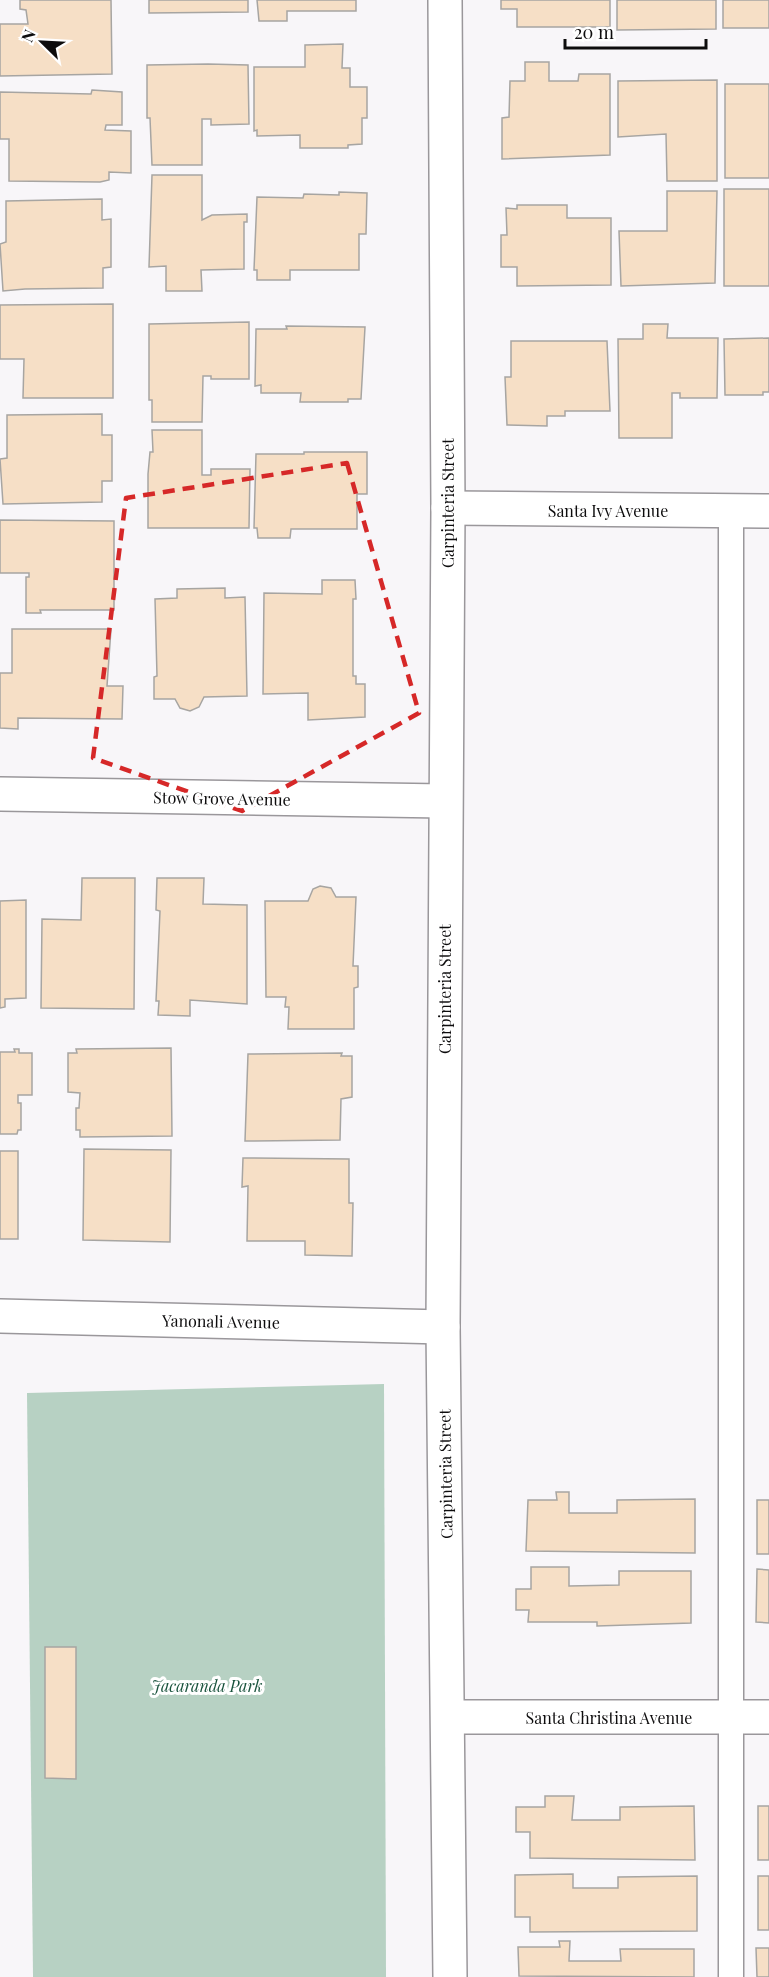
<svg xmlns="http://www.w3.org/2000/svg" width="769" height="1977" viewBox="0 0 769 1977" font-family="'Playfair Display',serif">
  <style>
    .green { fill: #b7d1c3 }
    .building { fill: #f6dfc6; stroke: #a7a5a2; stroke-width: 1.5 }
    .lines { fill: none; stroke-linecap: round; stroke-linejoin: round }
    .lane-casing { stroke: #9a979b; stroke-width: 27 }
    .street-casing { stroke: #9a979b; stroke-width: 36 }
    .lane { stroke: #fff; stroke-width: 24 }
    .street { stroke: #fff; stroke-width: 33 }
    .marked { fill: none; stroke: #d62828; stroke-width: 4.5; stroke-dasharray: 12 8; stroke-linejoin: round }
    .labels { text-anchor: middle; dominant-baseline: central; stroke-width: 6; stroke-linejoin: round; paint-order: stroke }
    .street-label { font-size: 16px; fill: #0d0c0d; stroke: #fff }
    .park-label { font-size: 16px; font-style: italic; fill: #18523c; stroke: #fff }
  </style>
  <rect width="100%" height="100%" fill="#f8f6f9"/>
  <polygon class="green" points="384,1384 386,1977 33,1977 27,1393"/>
  <g class="building">
    <polygon points="20,0 111,0 112,74 0,76 0,24 28,24 26,10 20,9"/>
    <polygon points="149,0 248,0 248,12 149,13"/>
    <polygon points="257,0 356,0 356,11 287,11 287,21 259,21"/>
    <polygon points="501,0 610,0 610,27 517,27 517,9 501,9"/>
    <polygon points="617,0 716,0 716,29 617,30"/>
    <rect x="723" y="0" width="46" height="28"/>
    <polygon points="343,44 342,68 350,68 350,87 367,87 367,118 362,118 362,144 348,145 348,148 300,148 300,135 257,136 257,130 254,131 254,67 305,67 305,45"/>
    <polygon points="525,62 549,62 549,81 578,81 579,74 610,74 610,155 502,159 502,118 509,117 510,81 525,81"/>
    <polygon points="208,64 248,65 249,124 211,125 211,119 202,119 202,165 152,165 150,118 147,118 147,65"/>
    <polygon points="717,80 717,181 667,181 666,134 618,137 618,81"/>
    <rect x="725" y="84" width="44" height="94"/>
    <polygon points="92,90 122,92 122,125 106,125 105,130 131,131 131,173 109,172 109,180 100,182 9,181 9,139 0,139 0,92 91,94"/>
    <polygon points="152,175 202,175 202,220 212,215 247,214 247,222 244,222 244,269 201,270 202,291 166,291 166,266 149,267"/>
    <rect x="724" y="189" width="45" height="97"/>
    <polygon points="667,191 717,191 715,283 621,286 619,231 667,231"/>
    <polygon points="339,192 367,193 366,234 359,234 359,270 290,270 290,280 257,280 257,270 254,270 257,197 303,198 304,194 339,195"/>
    <polygon points="102,199 102,220 111,219 111,267 103,268 103,288 25,289 3,291 0,244 6,242 6,201"/>
    <polygon points="517,205 567,205 567,218 611,218 611,285 517,286 517,267 501,267 501,235 507,235 506,208 517,209"/>
    <polygon points="113,304 113,398 23,398 24,359 0,359 0,305"/>
    <polygon points="249,322 249,379 211,379 211,376 203,376 202,422 152,422 152,400 149,400 149,324"/>
    <polygon points="643,324 668,324 667,338 718,338 717,398 680,398 680,393 672,393 672,438 619,438 618,339 643,339"/>
    <polygon points="286,326 365,327 361,399 348,399 348,402 300,402 301,393 261,393 261,385 255,386 256,329 287,329"/>
    <polygon points="769,338 769,392 763,392 763,395 725,395 724,339"/>
    <polygon points="511,341 607,341 610,411 565,411 565,416 547,416 547,426 507,425 505,377 511,377"/>
    <polygon points="102,414 102,435 112,435 112,481 102,481 102,502 3,504 0,459 7,458 7,415"/>
    <polygon points="152,430 202,430 202,475 211,475 211,469 250,469 249,528 148,528 148,474 150,452 153,452"/>
    <polygon points="304,452 367,452 367,494 357,494 357,529 291,529 290,538 258,538 257,528 254,528 256,454 304,454"/>
    <polygon points="0,520 114,521 114,610 40,610 41,613 26,613 26,577 29,577 29,573 0,573"/>
    <polygon points="322,580 355,580 356,599 353,599 353,676 356,676 356,684 365,684 365,717 308,720 308,693 263,694 264,593 322,594"/>
    <polygon points="225,588 225,598 245,597 247,696 204,697 199,707 190,711 180,708 175,699 154,699 154,677 157,676 155,599 177,598 177,589"/>
    <polygon points="12,629 111,629 107,686 123,686 122,719 18,718 18,729 0,728 0,673 12,673"/>
    <polygon points="82,878 135,878 134,1009 41,1008 42,919 81,920"/>
    <polygon points="157,878 204,878 203,904 247,905 247,1004 190,1000 190,1016 158,1015 159,1001 156,1001 160,911 156,910"/>
    <polygon points="320,886 331,888 336,897 356,897 353,966 358,966 358,987 354,988 354,1029 288,1029 289,1007 285,1007 286,997 266,997 265,901 308,901 313,889"/>
    <polygon points="26,900 26,998 5,999 5,1007 0,1008 0,901"/>
    <polygon points="171,1048 172,1136 80,1137 80,1130 76,1130 76,1108 79,1108 80,1093 68,1092 68,1053 77,1053 76,1049"/>
    <polygon points="14,1049 19,1049 19,1053 32,1053 32,1095 18,1095 18,1103 21,1103 21,1130 18,1130 17,1134 0,1134 0,1052 15,1052"/>
    <polygon points="342,1053 341,1056 352,1056 352,1097 341,1099 340,1140 245,1141 248,1054"/>
    <polygon points="84,1149 171,1150 170,1242 83,1240"/>
    <rect x="0" y="1151" width="18" height="88"/>
    <polygon points="243,1158 349,1159 349,1203 353,1203 352,1256 305,1255 305,1241 247,1241 248,1186 242,1187"/>
    <polygon points="556,1492 569,1492 569,1513 617,1513 617,1500 695,1499 695,1553 526,1551 528,1500 557,1500"/>
    <rect x="757" y="1500" width="12" height="54"/>
    <polygon points="531,1567 569,1567 569,1586 619,1585 619,1571 691,1571 691,1623 597,1626 597,1622 528,1622 529,1610 516,1610 516,1589 531,1589"/>
    <polygon points="757,1569 769,1570 769,1623 756,1622"/>
    <polygon points="45,1647 76,1647 76,1779 45,1778"/>
    <polygon points="545,1796 574,1796 572,1820 620,1820 620,1807 694,1806 695,1860 530,1858 530,1832 516,1832 516,1807 545,1807"/>
    <rect x="758" y="1806" width="11" height="54"/>
    <polygon points="573,1874 573,1888 618,1888 618,1877 697,1876 697,1931 530,1932 530,1917 515,1917 515,1875"/>
    <rect x="758" y="1876" width="11" height="54"/>
    <polygon points="559,1941 570,1941 569,1961 621,1961 620,1949 694,1949 694,1977 519,1976 518,1947 560,1947"/>
    <polygon points="756,1948 769,1948 769,1977 757,1977"/>
  </g>
  <g class="lines">
    <g class="lane-casing">
      <polyline id="lane" points="731,1977 731,511"/>
    </g>
    <g class="street-casing">
      <g id="street">
        <polyline points="445,0 448,508 443,1327 450,1977"/>
        <polyline points="448,508 769,511"/>
        <polyline points="0,794 444,801"/>
        <polyline points="0,1316 443,1327"/>
        <polyline points="448,1717 769,1717"/>
      </g>
    </g>
    <use href="#lane" class="lane"/>
    <use href="#street" class="street"/>
  </g>
  <path class="marked" d="M 347,463 L 419,713 L 242,811 L 93,758 L 126,498 Z"/>
  <g class="labels">
    <g class="street-label">
      <text transform="translate(447 503) rotate(-90)">Carpinteria Street</text>
      <text x="608" y="510">Santa Ivy Avenue</text>
      <text transform="translate(222 798) rotate(1)">Stow Grove Avenue</text>
      <text transform="translate(444 989) rotate(-90)">Carpinteria Street</text>
      <text transform="translate(221 1321) rotate(1)">Yanonali Avenue</text>
      <text transform="translate(445 1474) rotate(-91)">Carpinteria Street</text>
      <text x="609" y="1717">Santa Christina Avenue</text>
    </g>
    <g class="park-label">
      <text x="207" y="1685">Jacaranda Park</text>
    </g>
  </g>
  <g transform="translate(42 42) rotate(294)" stroke="#ffffff" stroke-width="4.5" paint-order="stroke">
  <path d="M0-4.5L10 22L0 15L-10 22Z" fill="#0d0c0d"/>
  <text y="-9" font-size="16" font-weight="bold" text-anchor="middle" fill="#0d0c0d">N</text>
  </g>
  <path d="M565 39v9h141v-9" fill="none" stroke="#0d0c0d" stroke-width="3"/>
  <text x="574" y="39" font-size="18" fill="#0d0c0d" stroke="#ffffff" stroke-width="4.5" paint-order="stroke">20 m</text>
</svg>
